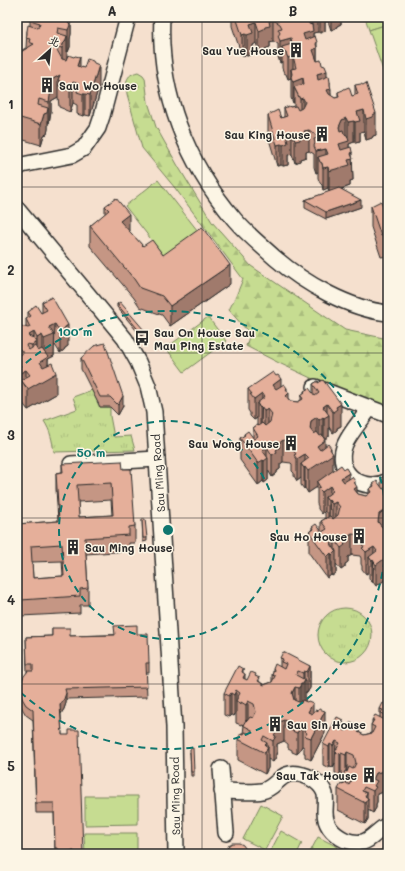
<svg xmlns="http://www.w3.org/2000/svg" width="405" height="871" viewBox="0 0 405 871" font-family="Mali,'LXGW WenKai TC',sans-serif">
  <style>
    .grass { fill: url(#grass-tufts); stroke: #78845e }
    .forest { fill: url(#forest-firs); stroke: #78845e }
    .pitch { fill: #c6dc91; stroke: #78845e }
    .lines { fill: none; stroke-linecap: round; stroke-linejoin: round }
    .minor-casing { stroke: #2b2b2b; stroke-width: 18 }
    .minor { stroke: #fcf5e5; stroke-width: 15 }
    .wall { fill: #c59684; stroke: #2b2b2b; fill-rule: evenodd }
    .shaded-wall { fill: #a07a6c; stroke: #2b2b2b }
    .building { fill: #e5af9a; stroke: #2b2b2b; fill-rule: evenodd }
    .grid { fill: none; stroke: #2b2b2b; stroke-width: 1; stroke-opacity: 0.55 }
    .ring { fill: none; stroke: #0f766e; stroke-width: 2; stroke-dasharray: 7 5 }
    .labels { text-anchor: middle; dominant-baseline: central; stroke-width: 3; stroke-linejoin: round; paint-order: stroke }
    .poi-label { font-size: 11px; font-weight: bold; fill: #2b2b2b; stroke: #fcf5e5; text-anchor: end }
    .street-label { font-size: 11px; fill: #2b2b2b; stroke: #fcf5e5 }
    .centre { fill: #0f766e; stroke: #fcf5e5; stroke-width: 2 }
    .ring-label { font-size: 12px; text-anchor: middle; font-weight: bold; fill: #0f766e; stroke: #fcf5e5; stroke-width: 3; stroke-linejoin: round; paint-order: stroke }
    .neatline { fill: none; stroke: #2b2b2b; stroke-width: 1.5 }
    .grid-label { font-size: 13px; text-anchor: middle; font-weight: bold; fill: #2b2b2b }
  </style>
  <defs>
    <pattern id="grass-tufts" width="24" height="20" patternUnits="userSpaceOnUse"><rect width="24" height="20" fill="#c6dc91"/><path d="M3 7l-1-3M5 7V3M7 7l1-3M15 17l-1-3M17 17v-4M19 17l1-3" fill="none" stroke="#aabd7d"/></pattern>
    <pattern id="forest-firs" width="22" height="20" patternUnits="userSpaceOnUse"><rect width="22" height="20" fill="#c6dc91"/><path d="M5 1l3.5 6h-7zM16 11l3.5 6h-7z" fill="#aabd7d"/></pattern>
  </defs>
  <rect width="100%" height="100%" fill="#f5e0ce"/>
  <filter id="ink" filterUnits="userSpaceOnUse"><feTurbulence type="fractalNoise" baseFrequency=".025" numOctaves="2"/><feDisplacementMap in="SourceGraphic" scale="8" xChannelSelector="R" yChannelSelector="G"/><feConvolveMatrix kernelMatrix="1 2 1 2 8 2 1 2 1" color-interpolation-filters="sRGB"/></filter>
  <g filter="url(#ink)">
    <g class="grass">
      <polygon points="365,17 388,17 388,24 369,30"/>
      <path d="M 92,390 L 100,407 L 110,407 L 110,416 L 114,437 L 131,436 L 135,450 L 54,452 C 52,440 51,432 44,421 L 77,409 L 73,397 Z"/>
      <circle cx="345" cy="635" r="27"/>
      <polygon points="388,844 388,854 367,854 381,850"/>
    </g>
    <path class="forest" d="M 138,72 L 143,75 L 145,78 L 148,102 L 156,127 L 178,166 L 212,222 L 251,266 L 345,330 L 388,339 L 388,410 L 349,396 L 279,363 L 246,346 L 250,334 L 229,310 L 236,296 L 243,279 L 175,188 L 142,148 L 127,94 C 126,82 125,75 138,72 Z"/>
    <g class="pitch">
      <polygon points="388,24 388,75 385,76 369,30"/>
      <polygon points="158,180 201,235 168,261 125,206"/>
      <polygon points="208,317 226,341 184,372 166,348"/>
      <polygon points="85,796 138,796 138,824 85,825"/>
      <polygon points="261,804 283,816 265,850 243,839"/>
      <polygon points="281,831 302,843 297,854 269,854"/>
      <polygon points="84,833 137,833 137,854 85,854"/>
      <polygon points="318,837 338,847 334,854 309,854"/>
    </g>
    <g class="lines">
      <g class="minor-casing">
        <g id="minor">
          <path d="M 162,17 C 158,92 187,164 235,220 C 247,234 262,246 275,258 C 304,283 349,309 388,313"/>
          <polyline points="17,168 22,165 72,155 84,148 98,128 102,116 128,17"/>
          <polyline points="17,209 125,339 138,362 148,386 154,412 174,727 176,854"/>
          <polyline points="315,387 388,415"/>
          <path d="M 370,408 C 363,418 347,436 344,447 C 335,474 364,494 388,481"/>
          <polyline points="71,464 157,459"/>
          <polyline points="221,769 226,833"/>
          <path d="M 222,791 C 235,791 250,793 262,791 C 279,787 280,768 303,775 C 311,777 322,784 325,794 C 326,800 325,806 325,812 C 325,826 333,834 345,840 C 351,842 357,843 363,842 C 373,839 378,829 388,825"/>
        </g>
      </g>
      <use href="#minor" class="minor"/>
    </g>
    <g class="wall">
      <polygon points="71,17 71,34 70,39 70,47 68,52 67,51 67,57 80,66 99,86 90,116 85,115 83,116 77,114 77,105 73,103 70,112 65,110 64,109 59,107 58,97 51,101 51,111 49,123 48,123 48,129 47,134 44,135 41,145 17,138 17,41 20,46 20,51 26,48 27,31 30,26 30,20"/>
      <polygon points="232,17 341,17 341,24 337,26 336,28 331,30 328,21 325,22 325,31 320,33 318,32 313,33 313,37 317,47 317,61 327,77 330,87 331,96 335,98 338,97 338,92 352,96 355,95 355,85 376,135 373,136 372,138 366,140 364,131 360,132 360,142 355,143 354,142 349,144 349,147 352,158 353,180 350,181 350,186 342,189 361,207 326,219 305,208 305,200 329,192 328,188 323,190 322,185 320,183 318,178 318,172 316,173 314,167 314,154 309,151 306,152 306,157 300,159 300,161 295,163 292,154 288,155 288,165 283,166 281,165 277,166 268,136 268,115 281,118 284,117 284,108 290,107 294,106 294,102 293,103 291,98 291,78 288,79 286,74 284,73 282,68 282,62 280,63 278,57 278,44 273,41 270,42 270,47 265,49 264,51 259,52 256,43 253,45 253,54 247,56 245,55 242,56 232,26"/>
      <polygon points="388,198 388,256 381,257 371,227 371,206 384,209 387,208 387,199"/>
      <polygon points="105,206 143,246 163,255 230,284 170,326 162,315 140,307 134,298 90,246 90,226 105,214"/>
      <polygon points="52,297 68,346 65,348 64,350 60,353 55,345 54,345 54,356 48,359 48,365 56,394 28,410 21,401 21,394 18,396 17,393 17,306 18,325 26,328 26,319 28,317 28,312 42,313 42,302"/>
      <polygon points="117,304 144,334 141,336 117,307"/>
      <polygon points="81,358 123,406 118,415 110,407 100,407 81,369"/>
      <polygon points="318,381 341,426 337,428 337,430 333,433 329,427 329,436 324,439 325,446 331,451 333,471 349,479 355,484 357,493 358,494 366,496 369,493 369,489 373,486 373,484 381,487 381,478 388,475 388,578 376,586 373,582 372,582 369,578 369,572 366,574 362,569 362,566 361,564 361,558 360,556 352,555 348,557 348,562 345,564 345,567 341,570 336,564 336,573 332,576 331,575 327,578 309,553 309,532 312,529 312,527 321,530 321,521 325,519 325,511 322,514 318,509 318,506 317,504 317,487 308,493 305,488 304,489 301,485 301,478 297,481 294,476 294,473 292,471 292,464 291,463 283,462 280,464 280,469 277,471 277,473 272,477 268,470 268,480 264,483 263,481 258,485 240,460 240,438 244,436 244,434 253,437 253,428 257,425 257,418 254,420 250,416 250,413 248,410 248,389 281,386 287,391 289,400 290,401 298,402 301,400 301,395 304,393 304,391 313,393 313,384"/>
      <path d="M 62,464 L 123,469 L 135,526 L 135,543 L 129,543 L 129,551 L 86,554 L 88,588 L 88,605 L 80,605 L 80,613 L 21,616 L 20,609 L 17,609 L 17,524 L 58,521 L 56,489 L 56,473 L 62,472 ZM 111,500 L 112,515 L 79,517 L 78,502 ZM 62,561 L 63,576 L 33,578 L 32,562 Z"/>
      <polygon points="142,519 147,538 147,541 143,542"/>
      <polygon points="52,628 70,636 137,634 149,663 149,673 146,673 147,697 66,699 66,703 64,709 61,714 62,735 83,854 55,854 54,813 36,813 33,720 26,715 23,710 20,704 20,688 27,673 26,637 52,636"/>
      <polygon points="280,658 310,666 310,688 307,693 305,692 305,701 325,733 311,760 305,757 305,753 304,753 304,747 302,746 297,754 292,752 292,750 288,748 288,744 284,741 277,744 277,752 276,754 276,757 273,762 268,759 268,768 265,774 238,760 238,739 243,734 244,725 241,724 241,725 236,723 236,712 234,716 231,715 229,717 224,715 224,693 243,673 245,680 247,680 256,676 260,682 264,685 272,682 272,675 273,673 273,669 280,667"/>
      <polygon points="388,706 388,799 388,794 384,792 377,794 377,802 376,804 376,808 373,813 368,810 368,819 365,824 338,810 338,789 343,785 343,775 341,774 340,776 335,773 335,763 333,767 330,766 329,768 323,765 323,744 343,723 345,730 346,731 356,726 360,733 364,735 371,733 371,725 372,723 372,720 380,717 380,709"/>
      <polygon points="190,752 194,772 194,776 191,776"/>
    </g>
    <g class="shaded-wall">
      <polygon points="70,17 71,17 71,34 70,39 70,47 68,52 68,23"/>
      <polygon points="303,17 311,17 311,29 312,31 312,17 318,17 318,32 313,33 313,50 317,42 317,70 303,55"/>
      <polygon points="320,17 328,17 328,21 325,22 325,31 320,33"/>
      <polygon points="331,17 341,17 341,24 337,26 336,28 331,30"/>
      <polygon points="273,20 273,41 270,42 270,47 265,49 264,51 259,52 259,31 265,27 269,21"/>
      <polygon points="256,22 256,43 253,45 253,54 247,56 247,35 250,24"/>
      <polygon points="245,34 245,55 242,56 242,35"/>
      <polygon points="67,36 67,57 65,63 62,69 62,48 63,44"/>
      <polygon points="291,38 291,57 293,56 293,78 292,74 291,69 291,78 288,79 288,58 286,53 282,47 282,62 280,63 280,41"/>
      <polygon points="80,57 80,78 77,66"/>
      <polygon points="99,65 99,86 90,116 90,95"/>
      <polygon points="327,71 327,92 317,95 317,74"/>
      <polygon points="60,75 58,80 58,97 51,101 51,111 49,123 49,102 44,84"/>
      <polygon points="303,78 303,119 300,120 300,99 294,87 294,102 293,103 293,82"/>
      <polygon points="73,82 73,103 70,112 70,90"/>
      <polygon points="330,82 330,89 331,89 331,110 327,90"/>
      <polygon points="83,94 85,94 85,115 83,116"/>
      <polygon points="48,108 48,129 47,134 44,135 41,145 41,124 44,114"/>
      <polygon points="364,110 364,131 360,132 360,142 355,143 355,122 357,112"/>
      <polygon points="376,113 376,135 373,136 372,138 366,140 366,119"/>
      <polygon points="346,118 346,139 348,141 348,122 354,121 354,142 349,144 349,160 352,152 353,180 350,181 350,186 329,193 329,171 339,166 339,127 342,120"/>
      <polygon points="309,130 309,151 306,152 306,157 300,159 300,161 295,163 295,141 300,138 304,131"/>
      <polygon points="292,132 292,154 288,155 288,165 283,166 283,145 286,135"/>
      <polygon points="281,144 281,165 277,166 277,145"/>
      <polygon points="326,149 326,167 328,167 328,188 323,190 323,168 322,163 318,157 318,172 316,173 316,151"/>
      <polygon points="361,200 361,207 326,219 326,212"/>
      <polygon points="129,214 129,234 120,221"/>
      <polygon points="230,265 230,284 170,326 170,306"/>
      <polygon points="18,308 18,330 17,330 17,309"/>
      <polygon points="55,324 54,356 48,359 48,377 56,373 56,394 28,410 28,389 40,362 44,359 44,339 49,327"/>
      <polygon points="68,325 68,346 65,348 64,350 60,353 60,332"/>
      <polygon points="144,330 144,334 141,336 141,333"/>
      <polygon points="34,332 34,344 36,340 36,362 32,366 32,345 28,344 29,335"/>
      <polygon points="42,335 42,356 37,359 37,338"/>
      <polygon points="26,370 26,387 21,380 21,394 18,396 18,374"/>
      <polygon points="281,379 281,401 273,385"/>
      <polygon points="287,388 287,395 289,393 289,415 286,417 286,389"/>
      <polygon points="262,393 261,428 260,429 260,408 257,403 257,418 254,420 254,399"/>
      <polygon points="123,396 123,406 118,415 118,405"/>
      <polygon points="327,404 327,416 329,415 329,436 324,440 324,418 323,417 323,438 319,441 319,420 323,407"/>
      <polygon points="341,404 341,426 337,428 337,430 333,433 333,412 336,407"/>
      <polygon points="268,409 268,430 264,432 264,411"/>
      <polygon points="317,417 317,438 310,429 311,421"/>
      <polygon points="283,440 283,462 280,464 280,469 277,471 277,473 272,477 272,455 276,450 278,444"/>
      <polygon points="325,440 325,460 330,449 331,448 331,455 333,454 333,475 317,482 317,487 308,493 308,471 317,446"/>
      <polygon points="267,447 267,459 268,458 268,480 264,483 264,461 263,460 263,481 258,485 258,463 262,450"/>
      <polygon points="305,454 305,488 304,489 304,468 301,464 301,478 297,481 297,459"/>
      <polygon points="349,473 349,494 341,478"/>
      <polygon points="355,481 355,488 357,487 357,508 354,510 354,482"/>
      <polygon points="330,486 329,521 328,522 328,501 325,497 325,511 322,514 322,492"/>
      <polygon points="336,502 336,523 332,526 332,504"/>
      <polygon points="385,510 385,531 378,522 379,514"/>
      <polygon points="387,513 388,513 388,534 387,535"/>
      <polygon points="352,534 352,555 348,557 348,562 345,564 345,567 341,570 341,548 344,544 346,538"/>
      <polygon points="388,536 388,578 376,586 376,565 385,539"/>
      <polygon points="335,540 335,552 336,551 336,573 332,576 332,555 331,553 331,575 327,578 327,557 331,544"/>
      <polygon points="374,547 373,582 372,582 372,561 369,557 369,572 366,574 366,552"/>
      <polygon points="310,666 310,688 307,693 307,672"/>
      <polygon points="243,669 243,677 245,674 245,695 242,672"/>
      <polygon points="304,671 304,681 305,680 305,701 303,706 303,673"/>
      <polygon points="301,684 301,705 299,710 299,688"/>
      <polygon points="295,687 295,708 292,693"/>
      <polygon points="236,690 236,712 234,716 234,695"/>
      <polygon points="66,693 66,703 64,709 60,715 60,705"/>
      <polygon points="231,693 231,715 229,717 229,696"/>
      <polygon points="248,701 248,723 246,726 246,705"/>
      <polygon points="313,703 313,725 308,712"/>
      <polygon points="325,711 325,733 311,760 311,738"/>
      <polygon points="284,720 284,741 277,744 277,752 276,754 276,757 273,762 273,729 276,723"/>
      <polygon points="343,720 343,727 345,724 345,746 342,723"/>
      <polygon points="302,725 302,746 297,754 297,733"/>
      <polygon points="336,741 335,763 333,767 333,746"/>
      <polygon points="267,743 267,750 268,747 268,768 265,774 265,745"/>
      <polygon points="330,744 330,766 329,768 329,747"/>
      <polygon points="347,752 347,773 346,777 346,755"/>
      <polygon points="341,753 341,774 340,776 340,754"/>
      <polygon points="384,771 384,792 377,794 377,802 376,804 376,808 373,813 373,779 376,773"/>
      <polygon points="367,793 367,800 368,798 368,819 365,824 365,796"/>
    </g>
    <g class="building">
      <polygon points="30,17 70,17 68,23 70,25 68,30 58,28 57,33 67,36 65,42 63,44 62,48 58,47 57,50 62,59 66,60 68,55 74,57 75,56 80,57 77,66 84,68 87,59 93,61 94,63 99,65 90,95 85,94 83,94 77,92 79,84 73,82 70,90 65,89 64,87 59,86 60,81 58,80 60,75 44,84 49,85 48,89 51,90 49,102 39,99 38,105 48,108 47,113 44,114 41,124 17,117 17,99 19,99 21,94 17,93 17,80 19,80 20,77 17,69 17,41 20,42 18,46 20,47 19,53 34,44 29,42 30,39 26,38 27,34 27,31 28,25 38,28 40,23 30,20"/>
      <polygon points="236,17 303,17 304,21 308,20 309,24 312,25 313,31 303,34 305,40 315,36 317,42 316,44 317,48 313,50 317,61 321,60 322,65 325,66 327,71 317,74 318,80 329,76 330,82 330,85 331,89 327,90 329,94 335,98 339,97 338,92 343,90 344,89 349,87 352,96 358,94 355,85 361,84 363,85 366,83 376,113 373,115 372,117 366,119 364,110 357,112 360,121 355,122 354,121 348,122 346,118 342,120 339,127 340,131 343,130 344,134 347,135 349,141 339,144 341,150 351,147 352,152 351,154 353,159 348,160 350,165 329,171 328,167 323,168 322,163 320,162 318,157 328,154 326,149 316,151 314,146 315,143 314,139 318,138 316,135 309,130 304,131 306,136 300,138 300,140 295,141 292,132 286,135 288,143 283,145 281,144 277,145 268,115 278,110 281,118 287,116 284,108 289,106 290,107 296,106 298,110 302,108 305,102 303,98 300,99 294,87 304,84 303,78 293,82 291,77 292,74 291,69 296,68 293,56 288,58 286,53 284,52 282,47 292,44 291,38 280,41 278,36 280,33 278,29 282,28 280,24 273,20 269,21 270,26 265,27 264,29 259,31 256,22 250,24 253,33 247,35 245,34 242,35"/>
      <polygon points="339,188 361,200 326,212 305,200"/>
      <polygon points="116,198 129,214 120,221 143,246 152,240 163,255 202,227 230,265 170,306 162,296 140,288 134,279 90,226 109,210 105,206"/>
      <polygon points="381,201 384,209 388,208 388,235 381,236 371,206"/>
      <polygon points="52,297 68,325 65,327 64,329 60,332 55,324 49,327 54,335 44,339 42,335 37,338 34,332 29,335 28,336 34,338 36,340 35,343 32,345 27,344 26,346 29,350 35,346 38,351 42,349 48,357 40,362 43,367 52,363 56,373 28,389 21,380 30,375 26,370 18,374 17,372 17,363 18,362 17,360 17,356 23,353 21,350 17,348 17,324 18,325 28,328 30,327 26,319 31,316 28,312 31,310 32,308 36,305 41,313 47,310 42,302"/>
      <polygon points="120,302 144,330 141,333 117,304"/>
      <polygon points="105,343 123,396 118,405 110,397 100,397 81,358 94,346"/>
      <polygon points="273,372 276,376 278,375 281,379 273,385 276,389 284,384 287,388 286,389 289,393 286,396 290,401 298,402 303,399 301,395 305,392 304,391 309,388 315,396 319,393 313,384 318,381 318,383 323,380 341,404 336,407 337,409 333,412 327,404 323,407 329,415 324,418 323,417 319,420 317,417 311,421 310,429 314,434 317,432 320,436 322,435 325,440 317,446 320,450 328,444 331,448 330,449 333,454 308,471 305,467 304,468 301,464 309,458 305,454 297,459 294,455 296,454 292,449 295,447 291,442 283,440 278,444 280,447 276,450 277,452 272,455 267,447 262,450 268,458 264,461 263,460 258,463 240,438 245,435 244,434 248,431 254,439 258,436 253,428 257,425 258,426 262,423 265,426 270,422 272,414 268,409 264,411 261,407 260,408 257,403 265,397 262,393 254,399 250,394 252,394 248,389"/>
      <path d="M 122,461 L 123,469 L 131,469 L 135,526 L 129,527 L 129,535 L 85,538 L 88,588 L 80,589 L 80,596 L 21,600 L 20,593 L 17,593 L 17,524 L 59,521 L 56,473 L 63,472 L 62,464 ZM 111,483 L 113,515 L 79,517 L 77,485 ZM 62,544 L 64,576 L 33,578 L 31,546 Z"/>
      <polygon points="341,465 344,469 346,468 349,473 341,478 344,482 352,477 355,481 354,482 357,487 354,489 358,494 366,496 371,492 369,489 374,486 373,484 377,481 383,489 387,486 381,478 386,475 387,476 388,475 388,513 387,513 385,510 379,514 378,522 382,527 385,525 388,529 388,536 385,539 388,543 388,556 376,565 373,560 372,561 369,557 377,551 374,547 366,552 362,548 364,547 361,543 364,541 360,535 352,534 346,538 348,541 344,544 345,545 341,548 335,540 331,544 336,551 332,555 331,553 327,557 309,532 313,529 312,527 316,524 322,532 327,529 321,521 330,516 333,519 338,515 340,507 336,502 332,504 329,500 328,501 325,497 333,491 330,486 322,492 318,488 320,487 317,482"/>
      <polygon points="142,519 145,519 147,538 143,538"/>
      <polygon points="137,625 137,634 148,634 149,663 146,663 147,687 65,689 66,693 64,699 60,705 62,735 69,735 69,730 79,730 83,854 74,854 74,851 58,852 58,848 55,848 54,803 36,803 33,710 26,705 23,700 20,694 20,688 21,682 24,676 28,671 33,671 33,664 27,664 26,637 52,636 52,628 70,628 70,636 115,635 114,626"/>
      <polygon points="283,652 310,666 307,672 304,671 303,673 298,671 296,675 305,680 303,684 301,684 299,688 295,687 292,693 294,700 301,703 302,700 307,702 308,701 313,703 308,712 312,714 315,710 318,711 319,709 325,711 311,738 305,736 307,733 304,731 306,727 302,725 297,733 292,731 293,729 288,727 290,723 284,720 276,723 273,729 277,731 274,735 276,736 273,741 264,736 262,740 267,743 265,745 268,747 265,753 238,739 241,733 244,734 245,732 250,734 252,730 243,725 246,720 247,721 250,717 253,718 256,712 254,704 248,701 246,705 241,702 241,704 236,701 240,693 236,690 234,695 231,693 229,696 224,693 238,666 243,669 242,672 245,674 243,678 247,680 251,672 256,674 255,676 260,678 258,681 264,685 272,682 275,676 272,675 274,670 273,669 275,664 284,669 286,664 281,662 283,659 280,658"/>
      <polygon points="383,703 388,706 388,773 384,771 376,773 373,779 377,781 374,786 376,787 373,791 364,787 362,791 367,793 365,796 368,798 365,803 338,789 341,784 343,785 345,782 349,785 352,780 343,776 345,771 347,772 349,767 353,769 356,763 354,755 347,752 346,755 341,753 340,754 335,752 340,743 336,741 333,746 330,744 329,747 323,744 337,717 343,720 342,723 345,724 342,729 346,731 351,722 356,724 355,726 360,728 358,732 364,735 372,733 375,727 371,725 374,720 372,720 375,715 383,719 386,715 381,713 383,710 380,709"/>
      <polygon points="193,748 194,772 191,772 190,749"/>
      <polygon points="232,843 239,843 243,845 247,851 247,854 225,854 225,852 229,845"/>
    </g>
  </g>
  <path class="grid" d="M 202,17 L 202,854M 17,187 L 388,187M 17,353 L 388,353M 17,518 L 388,518M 17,684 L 388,684"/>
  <g class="ring">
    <circle cx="168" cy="530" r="109"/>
    <path d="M17 371A219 219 0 1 1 17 689"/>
  </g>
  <defs>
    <g id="building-bare" transform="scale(1.2)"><path d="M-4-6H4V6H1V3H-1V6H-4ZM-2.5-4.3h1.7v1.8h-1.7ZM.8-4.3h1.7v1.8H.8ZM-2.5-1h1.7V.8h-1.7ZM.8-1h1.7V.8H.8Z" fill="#2b2b2b" stroke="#fcf5e5" stroke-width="2.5" paint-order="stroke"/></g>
    <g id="bus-bare" transform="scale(1.2)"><path d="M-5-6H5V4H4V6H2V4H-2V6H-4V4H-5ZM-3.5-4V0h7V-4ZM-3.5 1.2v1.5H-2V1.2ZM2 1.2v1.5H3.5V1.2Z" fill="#2b2b2b" stroke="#fcf5e5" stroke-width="2.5" paint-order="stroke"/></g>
  </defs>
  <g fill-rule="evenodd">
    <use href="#building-bare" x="296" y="50"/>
    <use href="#building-bare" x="47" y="85"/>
    <use href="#building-bare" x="322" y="134"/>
    <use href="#bus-bare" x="142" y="338"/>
    <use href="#building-bare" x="291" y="443"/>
    <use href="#building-bare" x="359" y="536"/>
    <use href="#building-bare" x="73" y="547"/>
    <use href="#building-bare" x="275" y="724"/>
    <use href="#building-bare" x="369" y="775"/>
  </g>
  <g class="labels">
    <g class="poi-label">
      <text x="284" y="50">Sau Yue House</text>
      <text x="59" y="85" text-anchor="start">Sau Wo House</text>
      <text x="310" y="134">Sau King House</text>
      <text x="154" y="332" text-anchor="start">Sau On House Sau<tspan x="154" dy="13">Mau Ping Estate</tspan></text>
      <text x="279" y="443">Sau Wong House</text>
      <text x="347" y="536">Sau Ho House</text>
      <text x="85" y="547" text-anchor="start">Sau Ming House</text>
      <text x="287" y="724" text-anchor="start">Sau Sin House</text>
      <text x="357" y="775">Sau Tak House</text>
    </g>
    <g class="street-label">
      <text transform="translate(158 473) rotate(-94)">Sau Ming Road</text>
      <text transform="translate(175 796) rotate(-91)">Sau Ming Road</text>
    </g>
  </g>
  <circle cx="168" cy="530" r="6" class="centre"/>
  <g class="ring-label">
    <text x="75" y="336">100 m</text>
    <text x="91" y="457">50 m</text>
  </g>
  <rect width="405" height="871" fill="none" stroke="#fcf5e5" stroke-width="44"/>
  <g transform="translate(50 50) rotate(27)" stroke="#fcf5e5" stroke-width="3" paint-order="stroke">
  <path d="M0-3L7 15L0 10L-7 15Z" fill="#2b2b2b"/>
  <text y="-6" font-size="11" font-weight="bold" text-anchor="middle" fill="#2b2b2b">北</text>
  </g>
  <rect x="22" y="22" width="361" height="827" class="neatline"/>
  <g class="grid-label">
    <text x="112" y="16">A</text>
    <text x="293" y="16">B</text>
    <text x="11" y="109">1</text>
    <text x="11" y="275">2</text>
    <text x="11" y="440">3</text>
    <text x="11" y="605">4</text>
    <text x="11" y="771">5</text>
  </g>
</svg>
